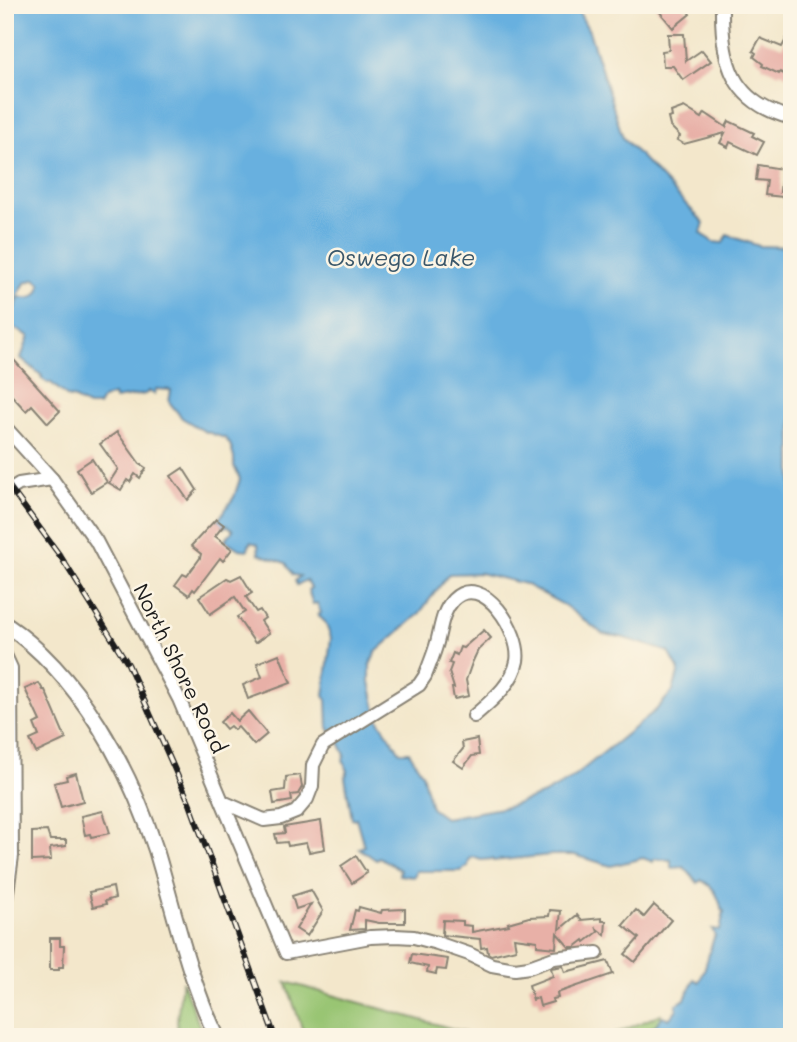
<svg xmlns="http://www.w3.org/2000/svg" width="797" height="1042" viewBox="0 0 797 1042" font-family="Mali,sans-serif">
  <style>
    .green { fill: #99c573; stroke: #5a7048; stroke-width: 2 }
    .water { fill: #68b0df; stroke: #42667e; stroke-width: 2; fill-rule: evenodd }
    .building { fill: #e8b0a7 }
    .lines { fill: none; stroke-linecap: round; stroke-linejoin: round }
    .minor-casing { stroke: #888274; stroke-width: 16 }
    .tertiary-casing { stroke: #888274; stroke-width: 18 }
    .minor { stroke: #fff; stroke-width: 12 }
    .tertiary { stroke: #fff; stroke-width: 14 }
    .rail-casing { stroke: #1c1c1c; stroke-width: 6 }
    .rail { stroke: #fcf5e5; stroke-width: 3.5; stroke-dasharray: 10; stroke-linecap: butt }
    .labels { text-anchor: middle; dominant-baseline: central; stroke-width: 5; stroke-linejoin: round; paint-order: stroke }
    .street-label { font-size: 21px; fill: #1c1c1c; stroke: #fcf5e5 }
    .water-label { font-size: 23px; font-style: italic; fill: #3a576a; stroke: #fcf5e5 }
  </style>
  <rect width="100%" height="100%" fill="#fcf5e5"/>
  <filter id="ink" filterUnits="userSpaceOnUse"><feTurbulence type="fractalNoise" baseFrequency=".0143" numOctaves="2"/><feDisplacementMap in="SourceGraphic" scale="14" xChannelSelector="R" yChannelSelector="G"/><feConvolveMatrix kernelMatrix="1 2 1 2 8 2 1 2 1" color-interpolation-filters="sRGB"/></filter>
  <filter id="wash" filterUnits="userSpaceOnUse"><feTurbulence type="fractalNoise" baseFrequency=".00686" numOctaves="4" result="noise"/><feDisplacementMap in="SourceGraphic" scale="28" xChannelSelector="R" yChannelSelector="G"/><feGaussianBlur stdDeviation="1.57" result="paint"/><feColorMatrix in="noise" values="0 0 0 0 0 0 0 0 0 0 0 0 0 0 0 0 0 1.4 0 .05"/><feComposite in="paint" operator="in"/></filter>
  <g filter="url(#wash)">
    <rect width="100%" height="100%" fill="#f3e7cb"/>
    <g class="green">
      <polygon points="182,981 204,1037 178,1037 177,1020"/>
      <polygon points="286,982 464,1032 469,1037 305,1037"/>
      <polygon points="661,1014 663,1037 608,1037"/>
    </g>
    <path class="water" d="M 5,5 L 575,5 L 589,31 L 623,138 L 704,223 L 701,233 L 713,242 L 723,243 L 727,235 L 759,246 L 792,247 L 792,1037 L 653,1037 L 652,1029 L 663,1016 L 669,1019 L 677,1009 L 676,1005 L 685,999 L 694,979 L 699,982 C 705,973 710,947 715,935 L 712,929 L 720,930 L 724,911 L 722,910 C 718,896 715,887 701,880 L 698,883 L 684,867 L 671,868 L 671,860 L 654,859 L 653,862 L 643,858 L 611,866 L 575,855 L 551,855 L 493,861 L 492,859 L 481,860 L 473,857 L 469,860 L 468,866 L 461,871 L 416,871 L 414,877 L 399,875 L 400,870 L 379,857 L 376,860 L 359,848 L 364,846 L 356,818 L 352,819 L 345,777 L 348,771 L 343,760 L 345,755 L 337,738 L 332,735 L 328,727 L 327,700 L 324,696 L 331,638 L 325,622 L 318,615 L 321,613 L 317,603 L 313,604 L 308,590 L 311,588 L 306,580 L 297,585 L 295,581 L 300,576 L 293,575 L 286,563 L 259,554 L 258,544 L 250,542 L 248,550 L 239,549 L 225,540 L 233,530 L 227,525 L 224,528 L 217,522 L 234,497 L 240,479 L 234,466 L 234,458 L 230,444 L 225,438 L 204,431 L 182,418 L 169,402 L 171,390 L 156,389 L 154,394 L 149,391 L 145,394 L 115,399 L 113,395 L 102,399 L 98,406 L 88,406 L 71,397 L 69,398 L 50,382 L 48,383 L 41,378 L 42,376 L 21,358 L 29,336 L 6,324 L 20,297 C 31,301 42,295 40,283 L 35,279 L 25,283 L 5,319 ZM 480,573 L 525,584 L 564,605 L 603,634 L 621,637 L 669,652 L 679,670 L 673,691 L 656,710 L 571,779 L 544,794 L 507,807 L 445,818 L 431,808 L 422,773 L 409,752 L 400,752 L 378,719 L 370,682 L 370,665 L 376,652 L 418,615 L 449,574 Z"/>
    <g id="blocks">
      <g class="building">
        <polygon points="654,5 683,5 690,14 673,28"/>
        <polygon points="792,28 792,68 788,76 780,72 779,74 762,66 763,64 754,57 756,53 753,51 760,38 782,47"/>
        <polygon points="668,34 684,34 686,61 702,50 711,61 683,80 673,66 663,66 662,51 669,50"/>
        <polygon points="684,107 702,118 705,113 726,127 729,121 754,133 752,136 764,142 757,155 730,142 728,147 720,143 725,133 684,144 677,140 680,136 670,126 668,118 672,117 671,112"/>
        <polygon points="758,165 782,169 780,192 792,182 792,198 765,195 767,181 756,180"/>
        <polygon points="5,356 11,362 14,360 60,411 48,423 32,405 26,411 5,388"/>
        <polygon points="117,432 140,464 146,468 140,478 135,474 130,482 127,480 121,490 109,483 118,469 100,444"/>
        <polygon points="92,459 107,482 91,492 77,469"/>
        <polygon points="183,468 197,490 188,500 171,476"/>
        <polygon points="216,519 224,525 215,536 232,549 223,561 220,558 195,591 193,589 189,595 175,585 183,574 187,576 200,558 201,554 191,546"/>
        <polygon points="241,575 252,593 246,597 256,612 260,610 265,618 261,621 269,633 255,643 237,617 245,612 235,597 210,614 199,597 227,578 231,580"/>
        <polygon points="484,630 491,638 478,650 472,663 466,680 469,696 454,699 452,688 454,688 449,672 452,664 449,663 453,653 457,655 460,647 463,648"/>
        <polygon points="279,654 291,683 248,699 243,685 262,677 257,663"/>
        <polygon points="39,683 43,690 45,690 66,739 36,753 30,740 39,736 34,724 40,721 25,689"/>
        <polygon points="248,711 267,734 254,745 238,727 234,730 230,726 226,729 220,722 230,713 237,721"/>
        <polygon points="477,739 479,755 472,756 463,768 453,761 463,749 462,742"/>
        <polygon points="76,773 83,801 61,807 54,783 67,780 66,776"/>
        <polygon points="300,775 302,787 298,794 291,795 292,801 274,804 272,792 285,790 286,777"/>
        <polygon points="103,811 110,833 91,837 90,834 85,835 81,816"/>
        <polygon points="321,821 325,849 309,852 306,843 288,846 287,842 277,843 275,834 285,833 284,827"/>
        <polygon points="47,831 50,840 66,840 66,846 50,848 51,860 32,861 32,832"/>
        <polygon points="356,856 367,873 352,883 341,866"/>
        <polygon points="113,887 115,898 105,901 106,904 93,907 89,892"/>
        <polygon points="311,890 323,911 307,936 296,929 311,904 296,909 292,896"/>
        <polygon points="654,905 671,920 635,962 625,954 639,938 623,925 636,910 644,917"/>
        <polygon points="359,907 381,913 382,910 405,909 405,923 379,923 365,920 365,929 350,930 355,910 358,911"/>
        <polygon points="550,910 561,911 559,930 577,915 581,920 602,918 602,921 606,921 605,935 597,929 598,932 585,942 584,940 575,947 569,947 557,933 556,948 537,946 537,941 514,938 516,949 491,955 488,953 487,947 481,948 480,939 442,935 443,920 463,921 463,925 472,926 472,932 509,925 508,923 529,917 549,916"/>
        <polygon points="50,938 60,938 60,946 64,946 63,967 59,967 59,970 50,970"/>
        <polygon points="412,954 448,959 446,970 437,969 436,974 427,972 428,967 410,963"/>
        <polygon points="608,961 613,974 557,993 558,998 552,999 553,1002 540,1006 538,998 533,1000 529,985 553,976 551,968 563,966 565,972"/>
      </g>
    </g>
  </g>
  <g filter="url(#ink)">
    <use href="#blocks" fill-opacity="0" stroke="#888274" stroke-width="2"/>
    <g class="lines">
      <g class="minor-casing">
        <g id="minor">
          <path d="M 722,5 C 721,61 731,103 792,118"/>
          <polyline points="5,427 52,479 96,541 179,699 286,953 370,937 395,936 414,937 437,943 469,954 492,965 515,969 529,967 554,958 597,953"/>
          <polyline points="5,493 19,484 52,479"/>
          <polyline points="5,655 11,668 12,856 5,907"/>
          <path d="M 223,802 L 264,820 L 281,818 L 296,812 L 307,799 L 312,786 L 313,765 L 323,745 L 419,685 L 425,676 C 429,666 433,656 436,646 C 441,630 441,613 453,600 C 483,570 522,634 517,661 C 513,684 491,701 474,716"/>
        </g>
      </g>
      <g class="tertiary-casing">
        <path id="tertiary" d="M 5,624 C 79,674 129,767 156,850 C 175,913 188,977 217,1037"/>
      </g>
      <use href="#minor" class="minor"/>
      <use href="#tertiary" class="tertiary"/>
      <g class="rail-casing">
        <polyline id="rail" points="5,481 61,557 128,664 190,804 275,1037"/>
      </g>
      <use href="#rail" class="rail"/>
    </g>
  </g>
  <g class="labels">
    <g class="street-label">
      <text transform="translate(181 668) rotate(64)">North Shore Road</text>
    </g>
    <g class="water-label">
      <text x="401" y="257">Oswego Lake</text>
    </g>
  </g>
  <rect width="797" height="1042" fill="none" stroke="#fcf5e5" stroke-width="28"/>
</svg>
